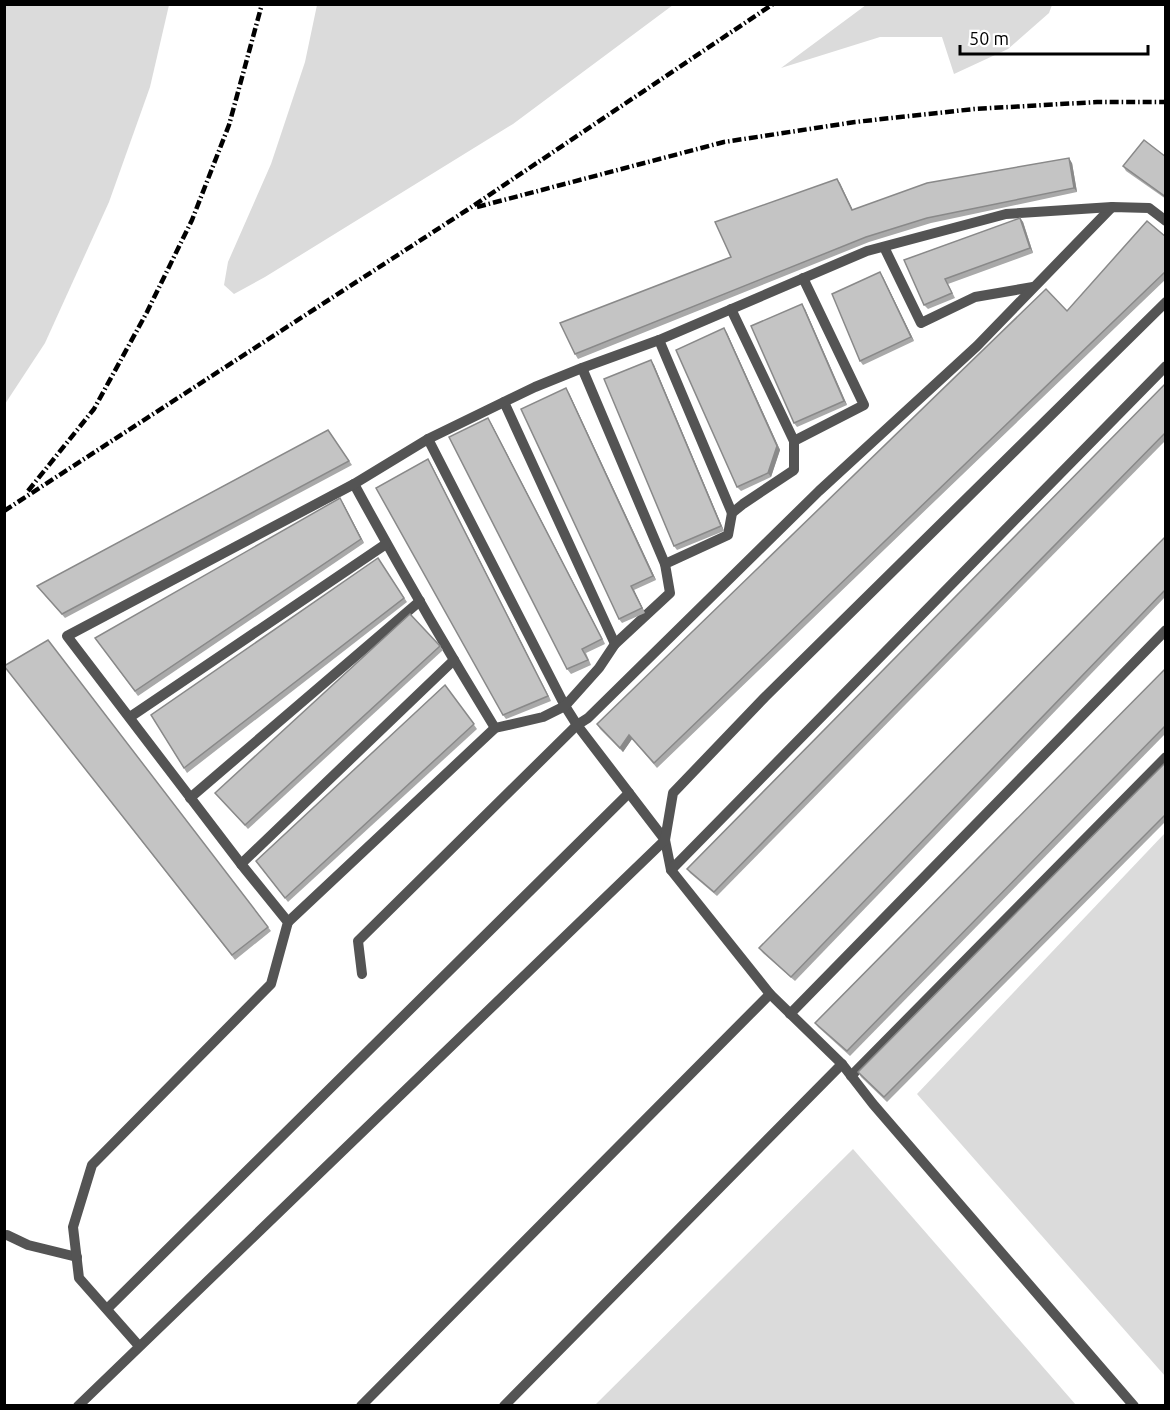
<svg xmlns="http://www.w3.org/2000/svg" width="1170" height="1410" viewBox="0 0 1170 1410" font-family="Ubuntu,sans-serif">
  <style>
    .green { fill: #dbdbdb }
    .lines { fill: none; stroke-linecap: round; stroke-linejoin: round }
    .service { stroke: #545454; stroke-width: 10 }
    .rail { stroke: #000; stroke-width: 4.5; stroke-dasharray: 9 3 1.5 3; stroke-linecap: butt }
    .wall { fill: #a9a9a9 }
    .shaded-wall { fill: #898989 }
    .building { fill: #c4c4c4; stroke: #898989; stroke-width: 1.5 }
  </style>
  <rect width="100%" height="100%" fill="#fff"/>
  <g class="green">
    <polygon points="5,4 169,5 150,87 109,202 45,343 5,404"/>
    <polygon points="317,5 317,4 673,5 513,124 265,277 234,294 224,285 228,262 271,164 305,62"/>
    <polygon points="866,5 866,4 1052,5 1049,13 1008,49 954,74 942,37 880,37 781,68"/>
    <polygon points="1165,833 1165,1376 917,1094"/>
    <polygon points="853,1149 1076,1405 595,1405"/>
  </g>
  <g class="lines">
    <g class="service">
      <polyline points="884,247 921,323 975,297 1033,287"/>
      <polyline points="731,309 794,441"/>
      <polyline points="659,340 732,513"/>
      <polyline points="582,368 665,564"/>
      <polyline points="504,402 615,644"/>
      <polyline points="428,439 565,706 577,725 665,840 671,870 770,994 842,1064 873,1104 1134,1406"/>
      <path d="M 354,484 C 399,567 446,648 495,728"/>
      <polyline points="130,717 386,544"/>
      <polyline points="190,798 420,601"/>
      <polyline points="241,864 454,660"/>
      <polyline points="671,870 1166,366"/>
      <polyline points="288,922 495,728 543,717 565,706 599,668 615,644 670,593 665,564 728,535 732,513 743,504 794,470 794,441 864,405 803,278"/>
      <polyline points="362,974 358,941 577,725 588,718 819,491 977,346 1112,207"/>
      <polyline points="790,1014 1166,630"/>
      <polyline points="851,1076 1166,757"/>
      <polyline points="7,1235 28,1245 77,1257"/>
      <polyline points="107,1309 629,793"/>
      <polyline points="139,1346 79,1278 73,1227 92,1165 271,984 288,922 241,864 67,636 354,484 428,439 504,402 535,387 582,368 659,340 867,251 1006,214 1112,207 1149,208 1166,221"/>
      <polyline points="78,1406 665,840 673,793 765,697 1166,302"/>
      <polyline points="361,1406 770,994"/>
      <polyline points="504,1406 842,1064"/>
    </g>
    <g class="rail">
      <polyline points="477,207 724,142 855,122 974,109 1097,102 1166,102"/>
      <polyline points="28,491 94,409 147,312 192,220 229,125 262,4"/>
      <polyline points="4,511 467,210 773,4"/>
    </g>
  </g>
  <g class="wall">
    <polygon points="1166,157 1166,199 1126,171 1123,166"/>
    <polygon points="1072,163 1077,192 931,223 869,242 578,359 575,354 731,257 837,179 853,210"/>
    <polygon points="1020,218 1023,222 1033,253 948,284 955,298 928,309 924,305 904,260"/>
    <polygon points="1166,237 1166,279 657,768 632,739 623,752 600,729 597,724 1067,311"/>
    <polygon points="883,277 914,341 863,365 860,361"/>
    <polygon points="805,309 847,405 797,427 794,423"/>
    <polygon points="724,328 727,333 780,450 771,477 741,491 737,487"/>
    <polygon points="651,360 654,365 724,531 677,550 674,546"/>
    <polygon points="1166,383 1166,440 717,896 690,873 687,869"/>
    <polygon points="569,393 656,580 634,590 645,613 622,623 619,619"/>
    <polygon points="491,423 605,644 586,653 591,665 571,674 567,669"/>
    <polygon points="328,430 352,465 65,618 37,586"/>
    <polygon points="428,459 551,701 506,719 503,715"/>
    <polygon points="343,503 364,543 138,696 95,638"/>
    <polygon points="1166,536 1166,596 795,981 763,953 759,948"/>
    <polygon points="378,558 407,602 187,773 151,715"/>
    <polygon points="48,640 271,931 235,960 8,671"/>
    <polygon points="440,646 443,650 248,829 215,793"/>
    <polygon points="1166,668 1166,733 850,1056 818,1027 815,1023"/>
    <polygon points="445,685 477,729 288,902 256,861"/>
    <polygon points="1166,762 1166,821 887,1102 861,1077 858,1072"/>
  </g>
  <g class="shaded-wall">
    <polygon points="1069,158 1072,163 1077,192 1074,188"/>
    <polygon points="837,179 840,183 855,215 852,210"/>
    <polygon points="1020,218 1023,222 1033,253 1030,248"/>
    <polygon points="880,272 883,277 914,341 911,337"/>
    <polygon points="802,304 805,309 847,405 844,401"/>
    <polygon points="724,328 727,333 780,450 771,477 768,473"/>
    <polygon points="651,360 654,365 724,531 721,526"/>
    <polygon points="566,388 569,393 656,580 653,576"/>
    <polygon points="488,418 491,423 605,644 602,639"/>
    <polygon points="428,459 431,464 551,701 548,696"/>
    <polygon points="340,498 343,503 364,543 361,539"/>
    <polygon points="631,586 634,590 645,613 642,608"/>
    <polygon points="629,735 632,739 623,752 620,748"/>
  </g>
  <g class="building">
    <polygon points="1144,140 1166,157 1166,197 1123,166"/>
    <polygon points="1069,158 1074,188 927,218 866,237 575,354 560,323 731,257 715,222 837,179 852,210 927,183"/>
    <polygon points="1020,218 1030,248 945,279 952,293 924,305 904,260"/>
    <polygon points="1147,221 1166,237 1166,271 654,763 629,735 620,748 597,724 1046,289 1067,311"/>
    <polygon points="880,272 911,337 860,361 832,294"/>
    <polygon points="802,304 844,401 794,423 751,326"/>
    <polygon points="724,328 777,446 768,473 737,487 676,350"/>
    <polygon points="651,360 721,526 674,546 604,379"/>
    <polygon points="1166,383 1166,432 714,892 687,869"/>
    <polygon points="566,388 653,576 631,586 642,608 619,619 521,409"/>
    <polygon points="488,418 602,639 582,649 588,660 567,669 449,437"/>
    <polygon points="328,430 349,461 62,614 37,586"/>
    <polygon points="428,459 548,696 503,715 376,488"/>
    <polygon points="340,498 361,539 135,691 95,638"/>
    <polygon points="1166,536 1166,589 791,977 759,948"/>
    <polygon points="378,558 404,598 184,768 151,715"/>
    <polygon points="410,614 440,646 245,825 215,793"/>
    <polygon points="48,640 268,927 232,955 4,666"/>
    <polygon points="1166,668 1166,725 847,1051 815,1023"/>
    <polygon points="445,685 474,724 285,898 256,861"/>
    <polygon points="1166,762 1166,814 884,1097 858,1072"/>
  </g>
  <rect width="1170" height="1410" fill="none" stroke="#000000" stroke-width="12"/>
  <path d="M960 45v9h188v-9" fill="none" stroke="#000000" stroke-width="3"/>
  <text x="969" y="45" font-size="18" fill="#000000" stroke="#ffffff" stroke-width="4.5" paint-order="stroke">50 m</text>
</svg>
